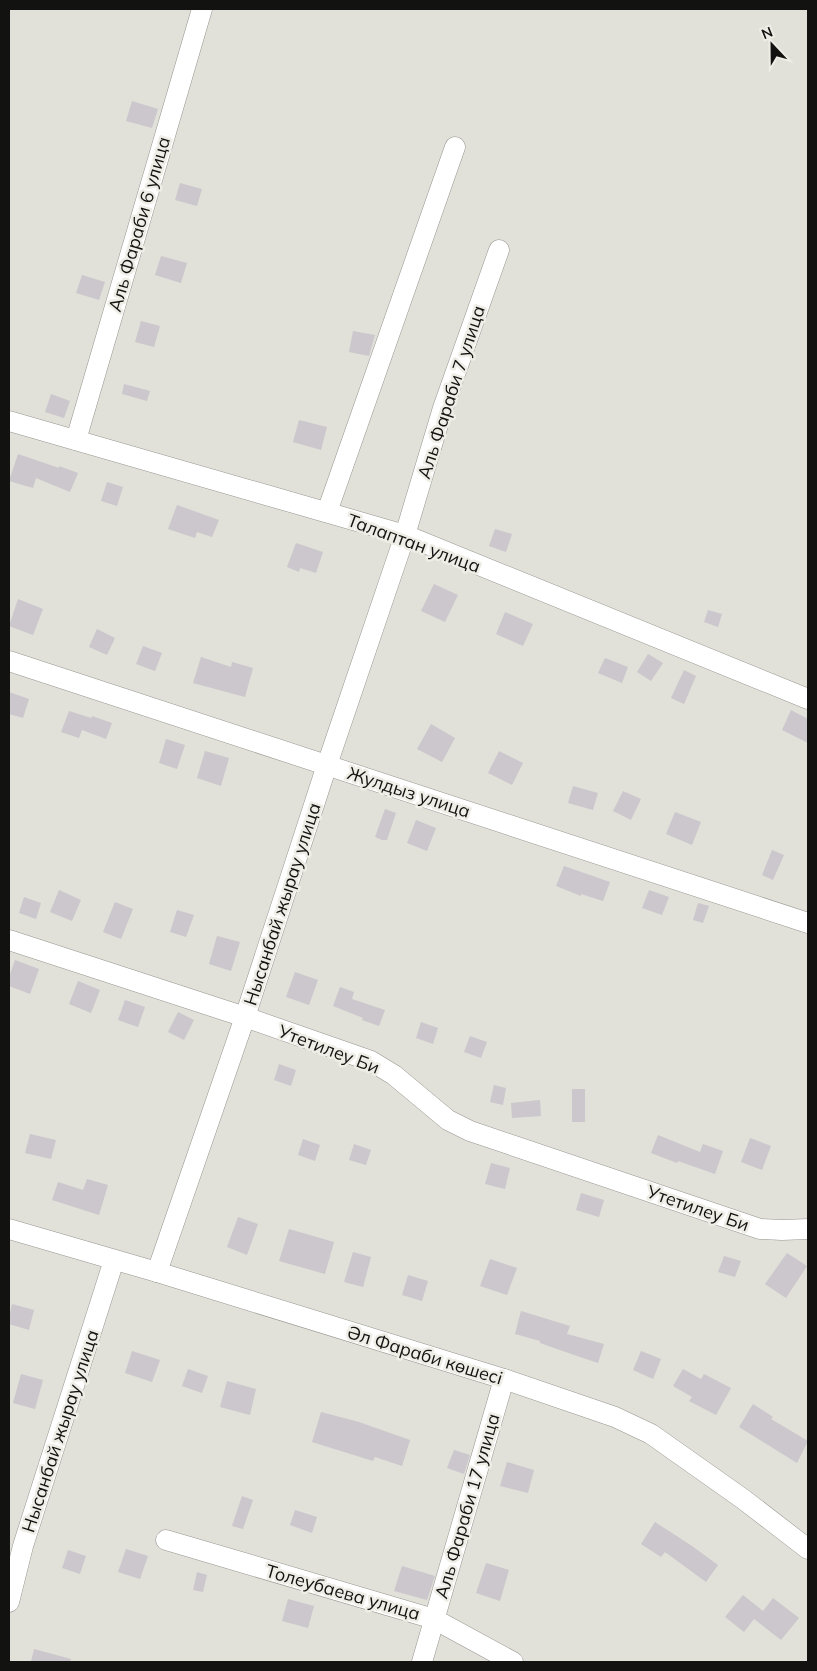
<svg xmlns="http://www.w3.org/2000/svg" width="817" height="1671" viewBox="0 0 817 1671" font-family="Mulish,sans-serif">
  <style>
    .building { fill: #cbc7cd }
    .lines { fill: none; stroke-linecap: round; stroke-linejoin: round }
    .minor-casing { stroke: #979690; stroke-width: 21 }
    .minor { stroke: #fff; stroke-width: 20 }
    .labels { text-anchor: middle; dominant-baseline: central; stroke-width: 5; stroke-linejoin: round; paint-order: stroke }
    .street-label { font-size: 18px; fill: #121210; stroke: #eeede6 }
  </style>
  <rect width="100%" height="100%" fill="#e1e0d9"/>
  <g class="building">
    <polygon points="132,101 158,109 152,128 126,121"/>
    <polygon points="180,183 202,189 197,206 175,200"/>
    <polygon points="161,256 187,263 181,283 155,275"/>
    <polygon points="82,275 105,282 99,300 76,293"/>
    <polygon points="141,321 160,326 154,347 135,342"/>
    <polygon points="353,331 375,335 369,356 349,352"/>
    <polygon points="124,384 150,391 147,401 122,394"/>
    <polygon points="51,394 70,401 64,418 45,412"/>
    <polygon points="299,420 327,427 321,450 293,442"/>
    <polygon points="18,454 59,468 59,466 78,473 70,492 36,478 33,488 9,481"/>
    <polygon points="107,482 123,487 117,506 101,501"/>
    <polygon points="177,505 219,520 212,537 197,532 195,538 168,529"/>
    <polygon points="495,529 512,534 506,552 489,546"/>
    <polygon points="296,543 323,552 316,573 300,568 299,572 287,567"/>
    <polygon points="434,584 458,595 445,622 421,611"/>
    <polygon points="18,599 43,609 33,635 9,626"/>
    <polygon points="708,610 722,614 718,627 704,622"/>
    <polygon points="505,612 533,624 523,646 496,634"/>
    <polygon points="97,629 115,638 107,655 89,647"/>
    <polygon points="143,646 162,653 155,671 136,664"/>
    <polygon points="648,654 663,663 651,681 637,672"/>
    <polygon points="201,657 231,667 232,662 253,668 245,697 193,683"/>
    <polygon points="605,658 628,667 622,683 598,673"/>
    <polygon points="684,670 696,676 684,704 671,698"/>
    <polygon points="9,692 29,699 23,718 9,714"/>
    <polygon points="791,710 808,719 808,743 782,730"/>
    <polygon points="69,711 91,718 92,716 112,723 106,739 82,730 79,738 61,732"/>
    <polygon points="431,724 455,738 442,762 417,749"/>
    <polygon points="166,739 185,745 177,769 159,763"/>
    <polygon points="205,751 229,758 221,786 197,778"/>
    <polygon points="499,751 523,763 512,785 488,773"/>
    <polygon points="573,786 598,793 593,810 568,803"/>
    <polygon points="623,791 641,799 631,820 613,811"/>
    <polygon points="385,809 396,813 387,840 382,840 375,837"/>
    <polygon points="675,812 701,822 692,845 666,834"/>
    <polygon points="416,820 436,828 427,851 407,843"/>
    <polygon points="772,850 784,855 773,880 762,875"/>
    <polygon points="564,866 610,882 603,901 581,894 581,896 556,886"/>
    <polygon points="59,890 81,900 72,921 50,912"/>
    <polygon points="649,890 669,897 662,915 642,908"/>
    <polygon points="24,897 41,903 36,919 19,913"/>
    <polygon points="115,902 133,909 121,939 103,932"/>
    <polygon points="698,903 709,906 703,923 693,920"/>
    <polygon points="177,910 194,915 186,937 170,932"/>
    <polygon points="217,936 240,942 231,971 209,964"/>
    <polygon points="15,960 39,969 30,994 9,986 9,977"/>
    <polygon points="295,972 318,980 309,1005 286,997"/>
    <polygon points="78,981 100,990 91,1013 69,1004"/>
    <polygon points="340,987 354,992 352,999 385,1010 379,1026 362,1020 363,1018 333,1006"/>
    <polygon points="125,1000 145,1007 138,1027 118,1020"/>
    <polygon points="178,1012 194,1020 184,1040 168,1032"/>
    <polygon points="421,1022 438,1028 433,1044 416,1038"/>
    <polygon points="470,1036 487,1042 481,1058 464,1052"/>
    <polygon points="279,1064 296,1070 291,1086 274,1080"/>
    <polygon points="494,1085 506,1088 503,1105 490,1102"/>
    <rect x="572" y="1089" width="13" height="33"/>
    <polygon points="540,1100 541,1116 512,1118 511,1103"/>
    <polygon points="30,1134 56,1140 51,1159 25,1153"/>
    <polygon points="658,1135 700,1152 703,1144 723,1151 715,1174 678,1161 677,1163 651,1153"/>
    <polygon points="750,1138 771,1146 762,1170 741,1162"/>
    <polygon points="303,1139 320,1145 315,1161 298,1155"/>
    <polygon points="354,1144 371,1150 366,1165 349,1160"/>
    <polygon points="491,1163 510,1168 505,1189 485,1184"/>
    <polygon points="87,1179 108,1185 99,1215 52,1200 58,1182 83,1190"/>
    <polygon points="581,1193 604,1200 599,1217 576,1210"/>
    <polygon points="238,1217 258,1224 247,1255 227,1247"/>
    <polygon points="289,1229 334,1242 325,1274 279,1261"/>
    <polygon points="353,1252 371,1257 363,1287 344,1282"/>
    <polygon points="787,1253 807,1266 786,1298 765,1284"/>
    <polygon points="724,1256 741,1261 735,1277 718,1272"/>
    <polygon points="490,1259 517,1268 507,1295 480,1286"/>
    <polygon points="408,1275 428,1281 422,1301 402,1295"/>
    <polygon points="12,1304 34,1310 29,1330 9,1324 9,1317"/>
    <polygon points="521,1311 570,1326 567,1334 604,1344 598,1363 577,1356 540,1343 540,1341 515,1334"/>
    <polygon points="132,1351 160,1360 152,1382 125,1373"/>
    <polygon points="641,1351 661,1359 653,1379 633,1370"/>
    <polygon points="188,1369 208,1376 202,1393 182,1386"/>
    <polygon points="683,1369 701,1379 704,1374 731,1388 716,1415 689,1401 692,1397 673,1386"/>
    <polygon points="21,1374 43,1380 35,1409 13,1403"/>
    <polygon points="227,1381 256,1389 250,1415 220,1407"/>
    <polygon points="753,1404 773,1417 771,1419 808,1441 797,1463 739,1427"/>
    <polygon points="321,1412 359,1422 410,1440 402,1466 375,1457 373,1461 312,1442"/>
    <polygon points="454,1450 470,1455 464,1474 447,1468"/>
    <polygon points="507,1462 534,1470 528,1493 500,1486"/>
    <polygon points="242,1496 253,1500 243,1529 232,1526"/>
    <polygon points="295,1510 317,1517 312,1533 290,1525"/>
    <polygon points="655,1522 692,1546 718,1565 706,1582 665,1552 661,1557 641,1544"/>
    <polygon points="126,1549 148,1556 140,1579 118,1572"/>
    <polygon points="68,1550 86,1556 80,1574 62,1568"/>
    <polygon points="486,1563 509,1570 500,1601 476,1593"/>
    <polygon points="402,1566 435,1576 427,1600 394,1591"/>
    <polygon points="197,1572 207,1575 203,1592 193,1590"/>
    <polygon points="743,1595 763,1611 773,1598 799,1618 781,1640 754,1619 744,1632 725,1617"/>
    <polygon points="288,1599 314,1606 308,1628 282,1621"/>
    <polygon points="34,1649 71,1659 70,1662 31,1662"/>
  </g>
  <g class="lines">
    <g class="minor-casing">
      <g id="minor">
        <polyline points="9,421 405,535 808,699"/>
        <polyline points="76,440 202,9"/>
        <polyline points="327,512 455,147"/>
        <polyline points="9,661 808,923"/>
        <polyline points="9,940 245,1017 371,1061 394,1075 448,1120 470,1131 760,1229 782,1230 808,1229"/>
        <polyline points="9,1229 157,1272 504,1379 615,1417 651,1434 743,1499 808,1549"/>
        <polyline points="157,1272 245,1017 327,765 405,535 443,408 499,250"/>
        <polyline points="166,1540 434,1619 513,1662"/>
        <polyline points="9,1602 23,1546 114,1260"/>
        <polyline points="422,1662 504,1379"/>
      </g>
    </g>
    <use href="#minor" class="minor"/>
  </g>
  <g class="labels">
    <g class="street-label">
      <text transform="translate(139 224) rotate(-74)">Аль Фараби 6 улица</text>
      <text transform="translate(451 392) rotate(-72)">Аль Фараби 7 улица</text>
      <text transform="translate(414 543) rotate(20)">Талаптан улица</text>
      <text transform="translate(409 792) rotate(18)">Жулдыз улица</text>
      <text transform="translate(282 904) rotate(-72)">Нысанбай жырау улица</text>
      <text transform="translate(329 1049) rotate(21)">Утетилеу Би</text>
      <text transform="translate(698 1208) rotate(19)">Утетилеу Би</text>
      <text transform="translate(425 1355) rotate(17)">Әл Фараби көшесі</text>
      <text transform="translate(60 1431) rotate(-72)">Нысанбай жырау улица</text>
      <text transform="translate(467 1506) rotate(-74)">Аль Фараби 17 улица</text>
      <text transform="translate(343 1592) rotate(16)">Толеубаева улица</text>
    </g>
  </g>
  <rect width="817" height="1671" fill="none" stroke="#121210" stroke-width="20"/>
  <g transform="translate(772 45) rotate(338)" stroke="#eeede6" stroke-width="4" paint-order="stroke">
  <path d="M0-4L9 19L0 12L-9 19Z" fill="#121210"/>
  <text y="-8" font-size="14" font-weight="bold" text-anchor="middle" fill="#121210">N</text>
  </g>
</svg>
